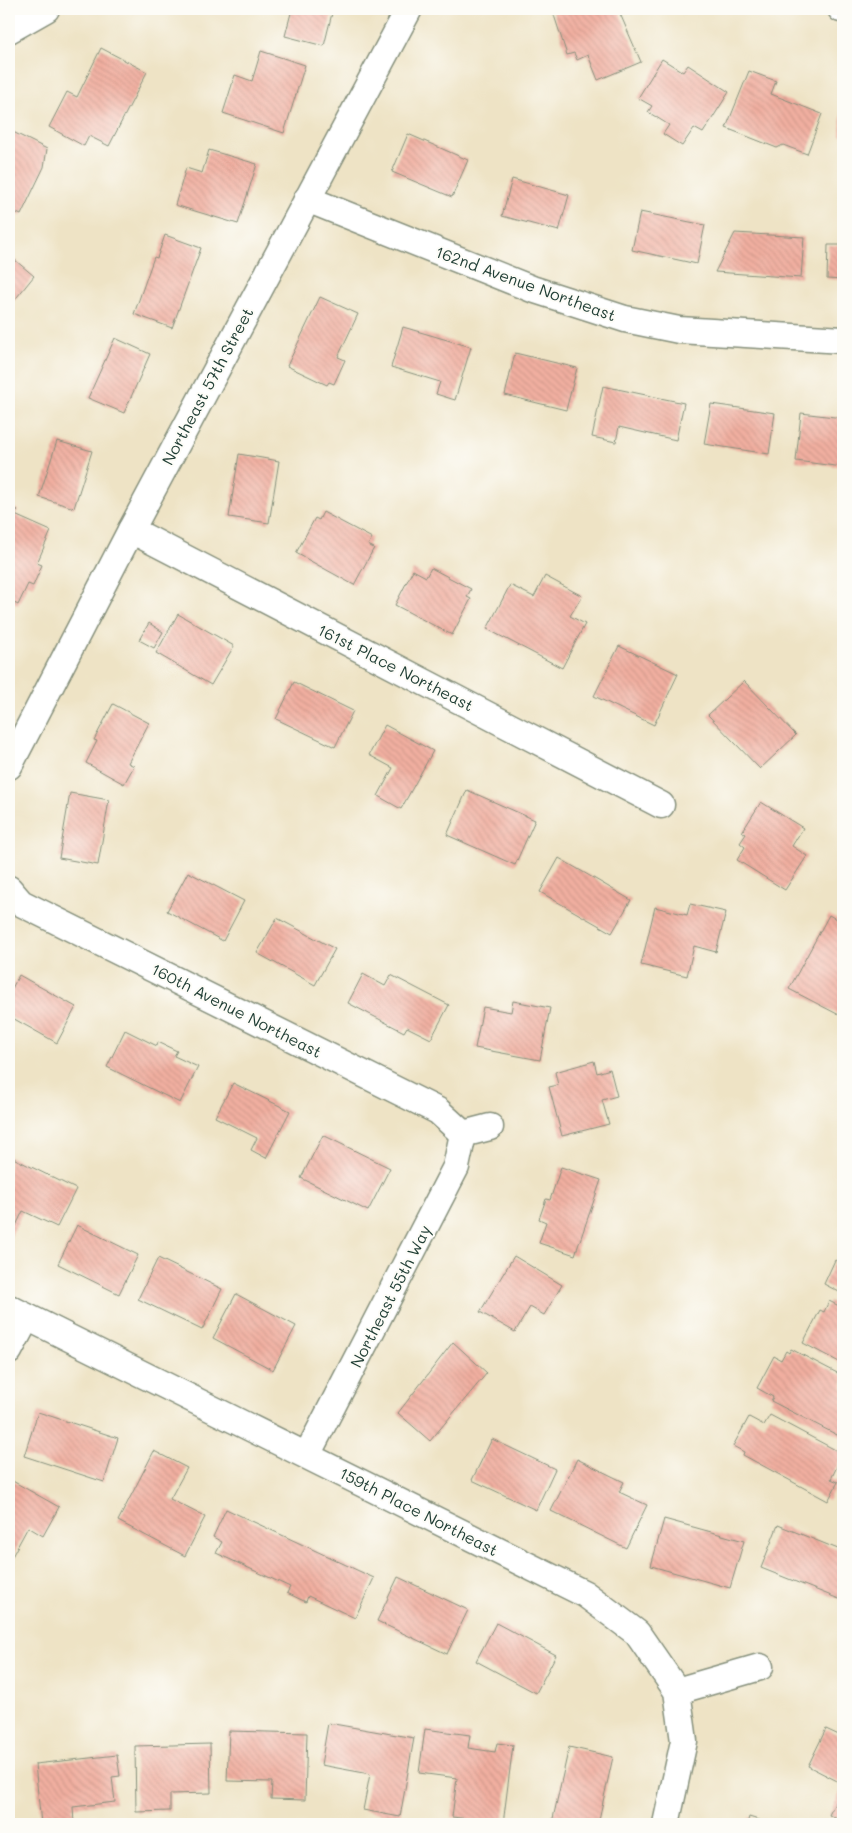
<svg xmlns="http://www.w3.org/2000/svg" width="852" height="1833" viewBox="0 0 852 1833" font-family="Mali,sans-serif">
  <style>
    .building { fill: url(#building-back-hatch) }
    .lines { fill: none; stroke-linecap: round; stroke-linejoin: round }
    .street-casing { stroke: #86907c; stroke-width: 29 }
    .street { stroke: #fff; stroke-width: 26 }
    .labels { text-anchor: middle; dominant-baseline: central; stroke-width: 4; stroke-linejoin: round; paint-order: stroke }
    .street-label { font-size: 16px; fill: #1f3d34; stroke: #fdfcf7 }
  </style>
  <defs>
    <pattern id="building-back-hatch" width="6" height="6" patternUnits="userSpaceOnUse" patternTransform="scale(1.25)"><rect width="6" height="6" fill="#f1afa0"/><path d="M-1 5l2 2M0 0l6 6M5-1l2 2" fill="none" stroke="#ce978a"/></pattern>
  </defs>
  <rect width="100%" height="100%" fill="#fdfcf7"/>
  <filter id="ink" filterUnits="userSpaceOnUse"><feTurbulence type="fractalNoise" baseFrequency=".02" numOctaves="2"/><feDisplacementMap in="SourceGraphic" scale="10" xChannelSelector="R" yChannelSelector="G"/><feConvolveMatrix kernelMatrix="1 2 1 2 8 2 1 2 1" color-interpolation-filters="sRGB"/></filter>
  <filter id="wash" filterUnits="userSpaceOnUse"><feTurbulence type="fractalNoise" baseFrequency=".0096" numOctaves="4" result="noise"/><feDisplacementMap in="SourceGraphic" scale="20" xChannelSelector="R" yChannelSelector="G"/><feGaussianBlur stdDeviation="1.12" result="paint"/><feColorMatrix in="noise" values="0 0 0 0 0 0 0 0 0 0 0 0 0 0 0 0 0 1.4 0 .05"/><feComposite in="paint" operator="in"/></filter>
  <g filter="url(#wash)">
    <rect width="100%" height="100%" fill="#eee3c5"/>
    <g id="blocks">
      <g class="building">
        <polygon points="292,9 333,9 324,46 285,36"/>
        <polygon points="552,9 618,9 641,62 598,80 588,55 577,60 574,53 567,55"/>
        <polygon points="101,48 147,72 109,146 89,136 84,146 49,127 67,92 77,97"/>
        <polygon points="261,51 305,65 284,133 223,113 235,75 252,81"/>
        <polygon points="662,59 683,72 688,65 729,92 703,133 694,128 682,146 663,134 669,125 648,112 652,106 638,98"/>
        <polygon points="749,71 776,81 771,94 822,114 807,154 783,145 777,148 726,128"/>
        <polygon points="842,96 843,96 843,136 840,135"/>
        <polygon points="9,130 47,149 44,167 21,215 9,209"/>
        <polygon points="408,134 468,160 452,197 392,172"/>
        <polygon points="209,150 257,164 238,224 175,205 186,168 202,173"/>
        <polygon points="512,179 569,195 559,231 502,216"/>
        <polygon points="640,212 705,225 697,264 632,250"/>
        <polygon points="735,233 804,237 801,278 715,272"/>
        <polygon points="165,235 201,248 172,328 134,314 154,257 157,258"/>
        <polygon points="828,245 843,245 843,280 827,279"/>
        <polygon points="9,255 34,276 9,307"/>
        <polygon points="320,297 358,314 338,357 345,360 334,384 329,382 327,385 287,366"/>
        <polygon points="403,327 471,347 455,400 436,394 440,382 391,367"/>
        <polygon points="115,338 150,354 124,413 88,398"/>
        <polygon points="515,353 577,368 566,410 505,395"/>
        <polygon points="603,386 684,403 676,440 619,427 616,442 592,437"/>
        <polygon points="711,404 775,413 769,454 704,444"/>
        <polygon points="801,413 843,418 843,467 796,461"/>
        <polygon points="57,441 92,451 74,508 39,497"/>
        <polygon points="239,454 279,461 269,523 229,517"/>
        <polygon points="9,506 18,510 15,515 51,531 37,563 42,565 33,586 28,584 18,605 9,600"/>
        <polygon points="323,512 372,538 368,545 374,548 354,585 296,553 315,518 319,520"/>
        <polygon points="431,568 471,589 467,597 471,599 452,635 395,605 413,570 426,577"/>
        <polygon points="545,576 582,596 570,616 585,624 562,668 487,629 510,585 534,597"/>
        <polygon points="178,614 234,646 211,685 156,653"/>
        <polygon points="149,623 163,632 154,648 139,640"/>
        <polygon points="619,646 678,674 654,725 594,696"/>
        <polygon points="744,681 796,735 760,769 708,715"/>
        <polygon points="294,682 353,711 335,747 276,719"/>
        <polygon points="113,704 149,723 128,763 134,766 124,784 86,763 97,741 94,740"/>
        <polygon points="385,725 433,751 401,809 378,796 393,768 369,755"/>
        <polygon points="467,790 535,820 515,865 447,835"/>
        <polygon points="70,793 109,800 98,865 59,858"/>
        <polygon points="761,802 803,828 792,846 807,856 785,890 737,860 745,847 740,843 746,834 742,832"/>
        <polygon points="559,858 631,900 612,933 540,892"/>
        <polygon points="188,872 244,901 223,941 167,911"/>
        <polygon points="690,904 726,912 716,952 694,946 687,976 641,965 655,907 687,915"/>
        <polygon points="829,915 843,923 843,1017 789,989"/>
        <polygon points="277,918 335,949 315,985 257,953"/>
        <polygon points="363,974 385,986 391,975 449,1005 431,1039 407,1027 404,1032 348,1003"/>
        <polygon points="19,975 76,1007 57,1043 9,1016 9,994"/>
        <polygon points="513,1001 550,1008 540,1060 475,1048 483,1007 511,1012"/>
        <polygon points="125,1030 157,1046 158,1042 177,1051 174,1056 198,1067 180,1103 107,1067"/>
        <polygon points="594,1061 597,1073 610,1069 617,1096 602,1100 609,1124 562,1136 549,1087 558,1085 555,1072"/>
        <polygon points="233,1083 290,1111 266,1158 251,1150 257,1138 215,1117"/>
        <polygon points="323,1135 390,1168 368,1211 301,1178"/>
        <polygon points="9,1156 76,1189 57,1227 23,1211 9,1240"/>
        <polygon points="561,1167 601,1180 575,1255 539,1243 546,1222 539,1219 546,1199 550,1200"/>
        <polygon points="77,1225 138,1255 119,1294 58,1264"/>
        <polygon points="514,1256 562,1285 544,1315 530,1307 515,1332 480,1312"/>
        <polygon points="158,1258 222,1289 202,1330 138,1299"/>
        <polygon points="835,1260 843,1264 843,1294 824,1284"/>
        <polygon points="236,1294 296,1326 273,1370 213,1338"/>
        <polygon points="829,1301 843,1308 843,1364 803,1343 820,1310 824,1312"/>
        <polygon points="453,1342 487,1373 430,1441 398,1413"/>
        <polygon points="791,1349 843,1376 843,1438 771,1401 773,1397 757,1388 774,1356 781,1360 786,1351 789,1353"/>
        <polygon points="38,1412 118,1438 104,1482 24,1456"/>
        <polygon points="770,1415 843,1454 831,1479 838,1482 828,1501 743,1455 744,1452 733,1446 749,1417 764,1425"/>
        <polygon points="492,1439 555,1469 536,1510 472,1480"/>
        <polygon points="154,1451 187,1468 170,1499 205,1517 185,1556 118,1521"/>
        <polygon points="577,1459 624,1482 619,1492 647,1505 626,1548 551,1511"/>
        <polygon points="9,1479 59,1507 43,1536 28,1527 9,1562"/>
        <polygon points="226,1509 374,1578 355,1618 308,1596 306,1602 287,1593 290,1587 216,1553 222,1542 213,1537"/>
        <polygon points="664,1519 744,1541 730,1588 651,1566"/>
        <polygon points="778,1525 843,1551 843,1589 839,1599 761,1568"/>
        <polygon points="398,1577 468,1610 447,1654 377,1621"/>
        <polygon points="496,1623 556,1655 536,1693 476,1661"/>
        <polygon points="328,1723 414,1738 400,1817 363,1810 370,1774 321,1765"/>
        <polygon points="425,1729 470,1735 468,1748 495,1752 497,1743 513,1745 503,1824 468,1824 469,1819 452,1817 457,1778 419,1773"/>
        <polygon points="826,1729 843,1737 843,1784 808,1766"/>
        <polygon points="229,1731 307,1733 305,1800 271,1799 272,1782 227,1781"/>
        <polygon points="210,1744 211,1793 170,1794 170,1811 136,1812 135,1746"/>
        <polygon points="569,1747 613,1757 598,1824 552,1823"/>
        <polygon points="117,1755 120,1776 112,1777 115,1802 73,1807 74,1824 41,1824 35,1764"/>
        <polygon points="843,1787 843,1822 829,1815"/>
        <polygon points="749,1817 772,1824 747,1824"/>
      </g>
    </g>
  </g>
  <g filter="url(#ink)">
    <use href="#blocks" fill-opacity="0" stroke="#86907c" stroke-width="1"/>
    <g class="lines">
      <g class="street-casing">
        <g id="street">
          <polyline points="841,9 843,9"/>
          <polyline points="9,30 46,9"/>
          <polyline points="307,199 532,289 625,319 679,330 843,340"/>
          <polyline points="131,530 661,805"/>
          <polyline points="9,766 131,530 409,9"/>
          <polyline points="9,889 21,903 438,1111 463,1134"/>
          <polyline points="463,1134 490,1127"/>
          <polyline points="9,1308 585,1594 637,1633 677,1691 684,1741 666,1824"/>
          <polyline points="9,1351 27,1317"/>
          <polyline points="307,1455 456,1167 463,1134"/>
          <polyline points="677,1691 760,1667"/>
        </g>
      </g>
      <use href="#street" class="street"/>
    </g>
  </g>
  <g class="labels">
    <g class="street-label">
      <text transform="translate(526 283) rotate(20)">162nd Avenue Northeast</text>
      <text transform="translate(207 386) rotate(-62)">Northeast 57th Street</text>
      <text transform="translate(396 667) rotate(27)">161st Place Northeast</text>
      <text transform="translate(237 1010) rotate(27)">160th Avenue Northeast</text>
      <text transform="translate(390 1296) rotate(-63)">Northeast 55th Way</text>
      <text transform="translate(419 1511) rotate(27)">159th Place Northeast</text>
    </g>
  </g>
  <rect width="852" height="1833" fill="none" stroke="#fdfcf7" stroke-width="30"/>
</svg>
